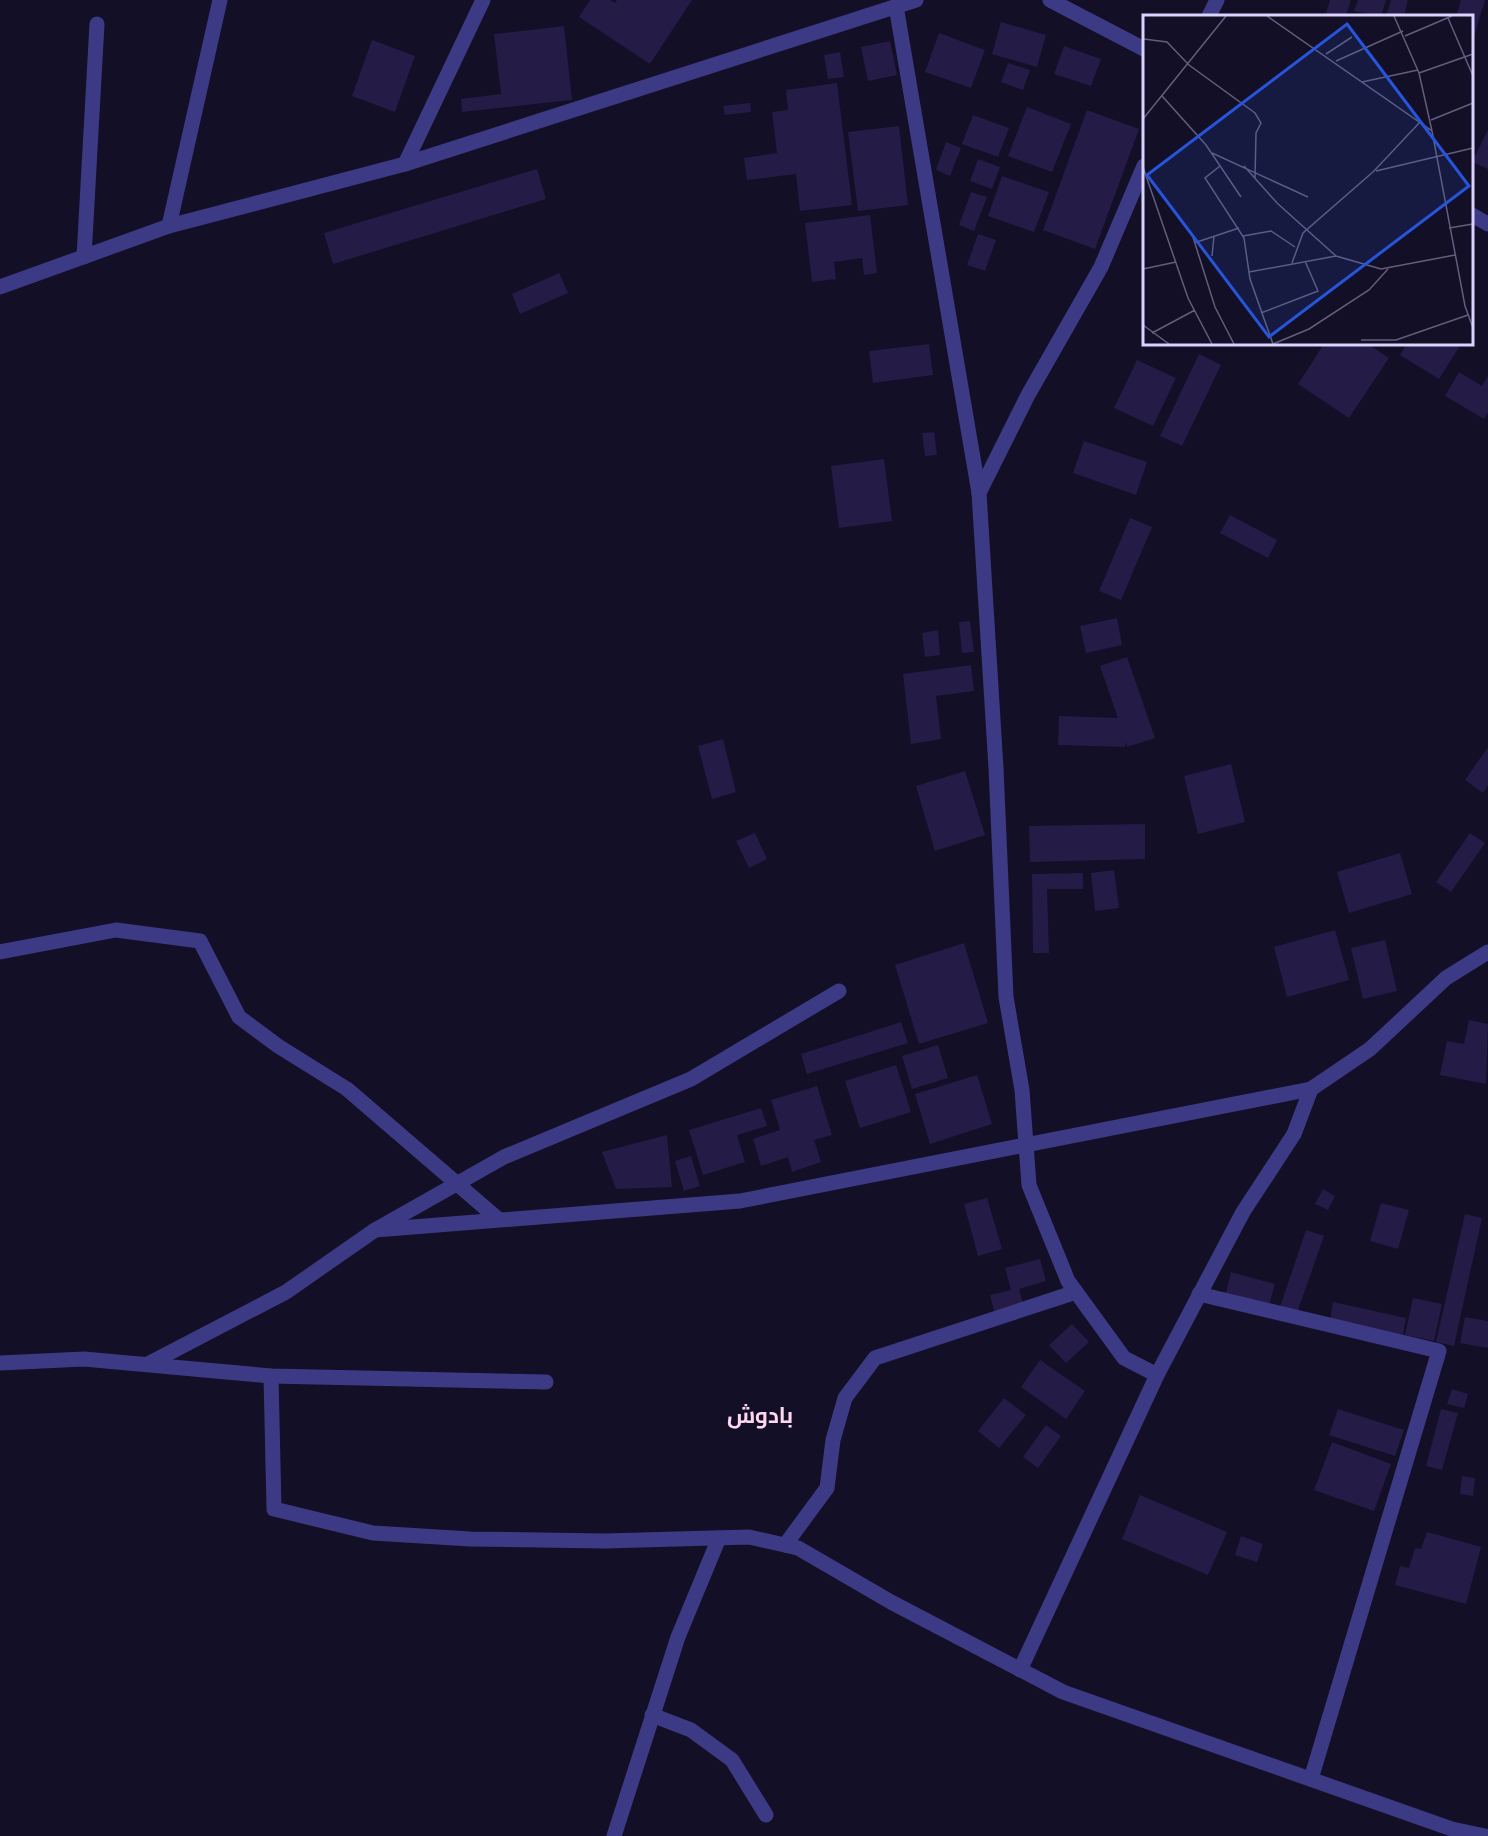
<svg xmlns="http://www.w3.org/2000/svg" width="1488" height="1836" viewBox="0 0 1488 1836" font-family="Poppins,Cairo,sans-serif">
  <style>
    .building { fill: #241b47 }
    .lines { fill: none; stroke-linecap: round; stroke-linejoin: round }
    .minor { stroke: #3d3a85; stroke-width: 15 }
    .labels { text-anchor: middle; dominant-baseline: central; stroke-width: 5; stroke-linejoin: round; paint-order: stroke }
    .district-label { font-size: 22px; font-weight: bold; fill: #ffd6f0; stroke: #130f26 }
    .inset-road { fill: none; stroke: #625e7d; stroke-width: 1.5 }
    .view { fill: #2655da; fill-opacity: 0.15; stroke: #2655da; stroke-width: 3 }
    .inset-edge { fill: none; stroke: #d9d4ff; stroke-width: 3 }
  </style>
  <rect width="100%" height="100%" fill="#130f26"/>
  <g class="building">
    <polygon points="590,0 610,0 615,3 617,0 692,0 650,64 579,17"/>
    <polygon points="1330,0 1351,0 1346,16 1325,16"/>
    <polygon points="1358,0 1386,0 1381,16 1354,11"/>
    <polygon points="1391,0 1408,0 1404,16 1386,16"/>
    <polygon points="1461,0 1485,0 1472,43 1472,16 1456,16"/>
    <polygon points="1001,22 1046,35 1037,67 992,54"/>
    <polygon points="564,26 572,100 462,112 461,99 501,94 494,34"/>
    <polygon points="939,33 985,50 971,88 925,72"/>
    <polygon points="372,40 415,56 395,112 352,96"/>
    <polygon points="890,41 897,75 868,81 861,47"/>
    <polygon points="1064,46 1101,59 1091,86 1054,74"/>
    <polygon points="840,52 844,77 828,79 824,55"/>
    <polygon points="1008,63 1030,70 1023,90 1001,82"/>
    <polygon points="837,83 852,205 800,211 796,174 747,180 744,158 777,153 772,112 788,110 786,90"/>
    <polygon points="750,103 751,112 725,115 723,106"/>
    <polygon points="1027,107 1071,124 1052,172 1008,156"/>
    <polygon points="1087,110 1139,129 1095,249 1043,230"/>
    <polygon points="973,115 1009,128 998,157 962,144"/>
    <polygon points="899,126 908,205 858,211 848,132"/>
    <polygon points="1488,130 1488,169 1472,162"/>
    <polygon points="946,142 961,148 950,176 936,170"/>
    <polygon points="978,159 1000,167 992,189 970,181"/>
    <polygon points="537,169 546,199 333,264 324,233"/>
    <polygon points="1002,176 1049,192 1034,232 988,216"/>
    <polygon points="971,192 987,197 974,231 959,225"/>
    <polygon points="870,215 877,273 864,275 862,258 834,262 836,279 812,282 805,223"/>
    <polygon points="978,234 996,240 985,271 967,265"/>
    <polygon points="559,273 568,293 520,314 512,294"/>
    <polygon points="929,344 933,375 873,383 869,351"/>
    <polygon points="1324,344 1368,344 1389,358 1349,418 1298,384"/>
    <polygon points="1407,344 1461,344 1439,379 1400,355"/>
    <polygon points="1199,354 1221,365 1182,446 1160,436"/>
    <polygon points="1137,360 1176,378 1153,426 1114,408"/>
    <polygon points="1459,372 1482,386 1488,376 1488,413 1484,419 1445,396"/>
    <polygon points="934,432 937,455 925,456 922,433"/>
    <polygon points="1084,441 1147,462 1136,495 1073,473"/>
    <polygon points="884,459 892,521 839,528 831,466"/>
    <polygon points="1230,515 1277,540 1268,558 1220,533"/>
    <polygon points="1130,518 1152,527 1121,600 1099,591"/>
    <polygon points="1117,618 1122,645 1086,653 1080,626"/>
    <polygon points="970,621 974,652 962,653 959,622"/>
    <polygon points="938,630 940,655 925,657 922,633"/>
    <polygon points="1127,657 1155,738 1127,747 1126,742 1125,747 1058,745 1059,716 1118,718 1100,666"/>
    <polygon points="971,665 974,691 936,696 941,739 911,744 903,674"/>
    <polygon points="723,739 736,792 712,799 698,746"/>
    <polygon points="1488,747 1488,785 1483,793 1465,780"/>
    <polygon points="1231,764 1245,822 1198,834 1184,776"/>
    <polygon points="965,771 985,835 935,851 916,786"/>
    <polygon points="1145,824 1145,859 1030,862 1029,826"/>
    <polygon points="755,833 767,859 749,868 736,841"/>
    <polygon points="1470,833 1485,843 1451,892 1436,882"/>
    <polygon points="1400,853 1412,894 1349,913 1337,872"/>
    <polygon points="1114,870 1119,908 1095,911 1091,873"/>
    <polygon points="1083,873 1083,889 1047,889 1049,953 1033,953 1032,874"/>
    <polygon points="1335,930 1349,980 1287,997 1274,947"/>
    <polygon points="1385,940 1397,991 1363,999 1351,948"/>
    <polygon points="964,943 988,1023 919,1044 895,965"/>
    <polygon points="1469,1020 1488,1024 1486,1084 1440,1075 1447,1041 1464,1044"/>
    <polygon points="901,1022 908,1043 807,1074 801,1054"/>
    <polygon points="938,1045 948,1078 912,1089 902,1056"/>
    <polygon points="896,1065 911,1112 860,1128 845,1081"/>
    <polygon points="977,1075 992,1124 930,1144 915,1094"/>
    <polygon points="817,1086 832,1135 814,1140 821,1162 792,1172 788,1157 761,1166 753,1139 780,1130 771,1100"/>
    <polygon points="761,1108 767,1126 737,1135 745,1162 703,1175 689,1130"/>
    <polygon points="667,1135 672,1187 616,1189 602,1152"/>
    <polygon points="691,1156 700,1186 684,1191 675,1161"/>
    <polygon points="1323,1189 1335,1196 1328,1210 1315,1204"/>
    <polygon points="987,1198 1002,1249 978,1256 964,1204"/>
    <polygon points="1381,1203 1409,1210 1398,1249 1370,1241"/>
    <polygon points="1465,1214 1482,1218 1454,1346 1436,1342"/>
    <polygon points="1306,1230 1324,1236 1297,1313 1280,1307"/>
    <polygon points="1040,1259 1046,1281 1019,1289 1023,1303 994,1311 990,1295 1011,1290 1005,1268"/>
    <polygon points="1231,1272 1275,1284 1268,1309 1225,1297"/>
    <polygon points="1413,1298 1442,1304 1434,1341 1405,1335"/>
    <polygon points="1333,1302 1406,1318 1403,1335 1330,1320"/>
    <polygon points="1465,1317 1488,1321 1488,1348 1460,1343"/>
    <polygon points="1072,1324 1089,1342 1066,1363 1049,1345"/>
    <polygon points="1040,1360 1085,1391 1066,1419 1021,1387"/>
    <polygon points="1452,1389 1468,1394 1464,1408 1447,1404"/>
    <polygon points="1004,1398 1026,1415 999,1448 978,1431"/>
    <polygon points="1338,1409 1404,1430 1395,1456 1329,1435"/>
    <polygon points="1441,1409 1458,1413 1442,1470 1426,1466"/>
    <polygon points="1046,1425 1061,1436 1038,1468 1023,1457"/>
    <polygon points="1332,1442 1391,1464 1374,1511 1314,1490"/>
    <polygon points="1462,1476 1475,1478 1473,1496 1460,1494"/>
    <polygon points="1140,1495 1227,1532 1208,1575 1122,1539"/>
    <polygon points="1427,1532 1481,1547 1466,1604 1395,1585 1400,1566 1409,1568 1415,1548 1421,1549"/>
    <polygon points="1241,1536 1263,1544 1257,1562 1235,1555"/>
  </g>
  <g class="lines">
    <g class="minor">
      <polyline points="1050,0 1144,49"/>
      <polyline points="896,6 979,493 996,768 1006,997 1022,1090 1029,1185 1068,1281 1124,1358 1157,1375"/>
      <polyline points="1209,16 1217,0"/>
      <polyline points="405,164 483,0"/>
      <polyline points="1472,215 1488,224"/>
      <polyline points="169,226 220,0"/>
      <polyline points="84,257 97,24"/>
      <polyline points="0,287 169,226 405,164 916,0"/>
      <polyline points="979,493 1028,395 1101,267 1144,166"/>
      <polyline points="0,952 116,930 200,941 239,1017 278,1046 347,1089 498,1219"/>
      <polyline points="375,1230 740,1201 1311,1089 1370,1049 1446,978 1488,952"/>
      <polyline points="1199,1294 1439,1351 1311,1779"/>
      <polyline points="0,1363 84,1359 271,1376 546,1382"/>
      <polyline points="148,1364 286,1292 375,1230 504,1157 691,1079 839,991"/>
      <polyline points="271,1376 274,1509 373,1533 470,1539 605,1541 749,1537 798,1548 891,1602 1063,1692 1452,1829 1485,1836"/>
      <polyline points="785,1545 827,1488 833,1440 845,1398 875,1358 1076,1292"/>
      <polyline points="1020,1670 1157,1375 1243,1212 1294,1134 1311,1089"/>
      <polyline points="652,1715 691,1730 732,1760 766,1815"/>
      <polyline points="614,1836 678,1637 719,1538"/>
    </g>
  </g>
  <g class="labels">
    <g class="district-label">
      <text x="760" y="1415">بادوش</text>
    </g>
  </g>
  <g transform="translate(1143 15)">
    <rect width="330" height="330" fill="#130f26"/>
    <path class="inset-road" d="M 124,1 L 289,116 L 322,291 L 330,313M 251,1 L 276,58 L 289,116M 305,3 L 330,61M 262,21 L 309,1M 1,24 L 24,27 L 46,50 L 112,98 L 118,108 L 113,118 L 112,163M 183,39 L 209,22M 193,46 L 260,16M 276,58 L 330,39M 219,67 L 275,55M 19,81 L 63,130 L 98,182M 0,104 L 83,1M 288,105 L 330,88M 69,138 L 165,182M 77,151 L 62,163 L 101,223 L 107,264 L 130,329M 101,151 L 134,188 L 193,241 L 238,254 L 312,240M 0,152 L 45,283 L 69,329M 233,156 L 330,133M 306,213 L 330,209M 49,219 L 72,292 L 91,329M 100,221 L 128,216 L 152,232M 51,228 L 96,213M 69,241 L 71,221M 149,248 L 160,218 L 231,156 L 277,107M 0,254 L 33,247M 106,257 L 193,241M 118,298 L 175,276 L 162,246M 0,310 L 26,329M 9,318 L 52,295M 218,325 L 253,325 L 325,300M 130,329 L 166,314 L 226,275 L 245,254"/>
    <path class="view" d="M 204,9 L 326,171 L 126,322 L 4,160 Z"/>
    <rect width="330" height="330" class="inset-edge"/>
  </g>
</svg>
